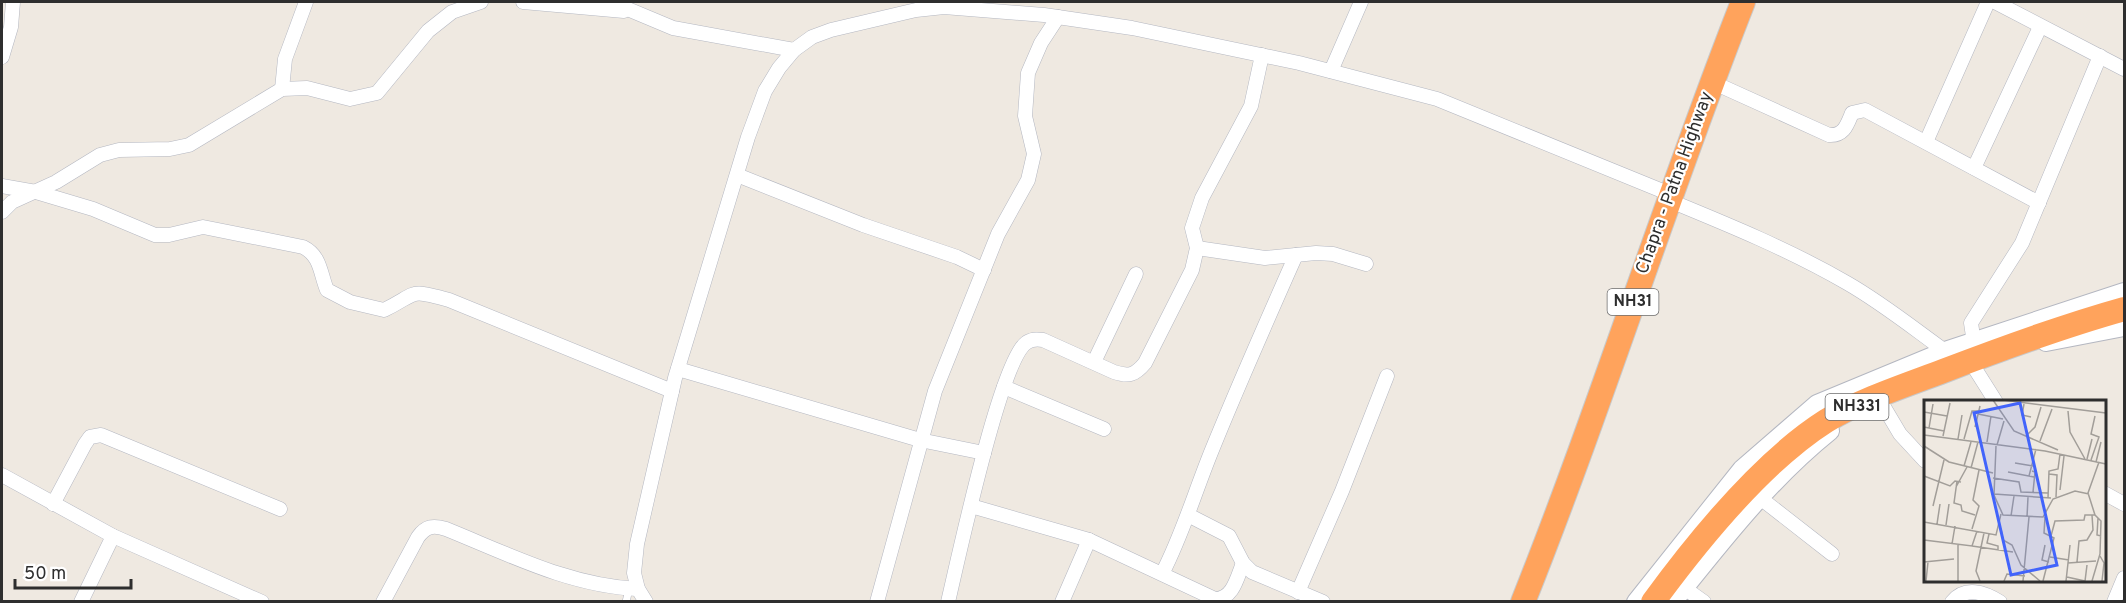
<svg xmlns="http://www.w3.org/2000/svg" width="2126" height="603" viewBox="0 0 2126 603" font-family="Overpass,sans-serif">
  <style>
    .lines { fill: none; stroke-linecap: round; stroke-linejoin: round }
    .lane-casing { stroke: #b4b7c1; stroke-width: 8 }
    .street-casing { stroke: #b4b7c1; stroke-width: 15 }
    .secondary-casing { stroke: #b4b7c1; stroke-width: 20 }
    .highway-casing { stroke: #c9c9c9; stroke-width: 26 }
    .lane { stroke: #fff; stroke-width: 7 }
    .street { stroke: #fff; stroke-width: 14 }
    .secondary { stroke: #fff; stroke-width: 18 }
    .highway { stroke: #ffa35c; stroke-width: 24 }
    .labels { text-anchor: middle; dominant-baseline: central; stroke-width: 4.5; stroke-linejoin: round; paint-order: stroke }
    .shield { fill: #fff; stroke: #6d6d6d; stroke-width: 1.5 }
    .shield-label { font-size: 16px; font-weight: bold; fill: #2e2e2e }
    .street-label { font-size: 18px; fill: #2e2e2e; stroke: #fff }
    .inset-road { fill: none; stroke: #a29e99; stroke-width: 1.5 }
    .view { fill: #4264fb; fill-opacity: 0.15; stroke: #4264fb; stroke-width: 3 }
    .inset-edge { fill: none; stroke: #2e2e2e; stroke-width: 3 }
  </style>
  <rect width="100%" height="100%" fill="#efe9e1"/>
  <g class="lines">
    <g class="lane-casing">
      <polyline id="lane" points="626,602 629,589"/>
    </g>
    <g class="street-casing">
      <g id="street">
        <polyline points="523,2 624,11"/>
        <polyline points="611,2 673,28 794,50"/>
        <polyline points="1995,2 2124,69"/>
        <polyline points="2,57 11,27 13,2"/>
        <polyline points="1331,71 1361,2"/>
        <path d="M 1712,82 L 1829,135 C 1844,136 1847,125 1852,113 L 1865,110 L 2039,203"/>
        <polyline points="282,89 285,59 306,2"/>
        <polyline points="1926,142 1988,2"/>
        <polyline points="1974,168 2040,27"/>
        <polyline points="737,175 863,225 957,257 984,270"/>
        <path d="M 2,186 L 36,192 L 93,209 L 155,235 L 169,235 L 203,227 L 303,247 C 321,256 320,273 327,290 L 350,302 L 384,310 C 419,293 407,288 449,300 L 672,391"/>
        <path d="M 1668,200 C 1729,225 1790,250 1847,283 C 1882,303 1913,328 1945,351"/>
        <polyline points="2,212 12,202 56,182 100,155 119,150 170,149 189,145 282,89 307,88 350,99 377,93 428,31 452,12 481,2"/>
        <polyline points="1197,248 1265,258 1316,253 1333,254 1366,264"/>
        <polyline points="1974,343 1971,323 2022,243 2100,56"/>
        <polyline points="1094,362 1136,274"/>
        <polyline points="1972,364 1996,402"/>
        <polyline points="678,369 920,440 984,453"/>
        <polyline points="1004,387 1104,429"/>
        <polyline points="1881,402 1900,434 1925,461"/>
        <polyline points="2,475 113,536 262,602"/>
        <polyline points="2104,493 2124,504"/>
        <polyline points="1759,497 1832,554"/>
        <polyline points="53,504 85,444 90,437 101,435 280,509"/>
        <path d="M 971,506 L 1089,540 L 1215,599 C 1233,599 1237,578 1243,563"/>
        <polyline points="1188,515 1229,536 1243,563 1252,572 1323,602"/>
        <path d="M 1163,572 C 1184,531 1196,488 1214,445 C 1240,381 1268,318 1296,255"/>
        <polyline points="1683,587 1704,602"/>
        <polyline points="1298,592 1342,491 1387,376"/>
        <polyline points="81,602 113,536"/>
        <path d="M 383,602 L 418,537 C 426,526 433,525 446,529 C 508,554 570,586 638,589"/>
        <polyline points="646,602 638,589 634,573 637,544 675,378 748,137 765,91 779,68 794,50 812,37 831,30 916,10 944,7 1044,15 1132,28 1299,63 1437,99 1670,194"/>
        <polyline points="877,602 935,391 998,234 1028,180 1034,154 1025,116 1028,73 1041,43 1058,17"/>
        <path d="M 948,602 C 958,560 1000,362 1026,343 C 1031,339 1036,339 1043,340 L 1114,372 C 1129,377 1135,375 1145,363 L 1192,270 L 1197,248 L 1192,228 L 1202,198 L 1251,106 L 1262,55"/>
        <polyline points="1062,602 1089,540"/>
        <path d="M 1952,602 C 1965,586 1984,592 2000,602"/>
        <polyline points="2114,602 2124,578"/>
      </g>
    </g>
    <g class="secondary-casing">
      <g id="secondary">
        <polyline points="2046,342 2124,327"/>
        <polyline points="1636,602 1742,469 1817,404 1945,351 2124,292"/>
        <path d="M 1673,602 C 1722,541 1769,480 1830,431"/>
      </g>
    </g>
    <g class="highway-casing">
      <g id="highway">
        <path d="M 1523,602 C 1602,404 1665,200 1743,2"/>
        <path d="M 1653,602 C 1697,542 1763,461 1826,421 C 1860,400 1906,385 1943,371 C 2003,348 2063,326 2124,309"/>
      </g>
    </g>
    <use href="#lane" class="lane"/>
    <use href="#street" class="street"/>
    <use href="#secondary" class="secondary"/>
    <use href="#highway" class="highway"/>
  </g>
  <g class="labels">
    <g class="shield">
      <rect x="1607.5" y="289" width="51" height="26" rx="4.5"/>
      <rect x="1825.5" y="394" width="63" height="26" rx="4.5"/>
    </g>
    <g class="shield-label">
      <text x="1633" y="302">NH31</text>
      <text x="1857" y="407">NH331</text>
    </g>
    <g class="street-label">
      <text transform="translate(1675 183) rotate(-70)">Chapra - Patna Highway</text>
    </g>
  </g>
  <g transform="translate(1924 400)">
    <rect width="182" height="182" fill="#efe9e1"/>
    <path class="inset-road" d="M 69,0 L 90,31 L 134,50M 79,0 L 182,13M 100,4 L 98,15 L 107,17M 144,11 L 146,32 L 161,59M 0,12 L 23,16M 54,14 L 79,19M 0,27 L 20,31M 51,27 L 56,6M 5,28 L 9,4M 0,35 L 121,51 L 182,64M 103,35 L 111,27 L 117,7M 19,36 L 26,3M 34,39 L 38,15M 40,39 L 48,11 L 55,11M 116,41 L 128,9M 63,42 L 67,16M 73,45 L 80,21M 0,46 L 25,62 L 69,73M 72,46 L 70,95 L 79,115 L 119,117 L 129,99 L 151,91 L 165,94M 163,59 L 168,39M 167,60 L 175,37 L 167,34 L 171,16M 172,62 L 177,42M 91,63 L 109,66M 40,66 L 47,42M 47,68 L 54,42M 108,71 L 111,72 L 109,92M 84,72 L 110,77M 125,74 L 133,75 L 132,97M 0,76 L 26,86 L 31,81 L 37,82M 105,76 L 112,49M 69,78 L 95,82 L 97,92 L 124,93M 33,81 L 30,103 L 37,105 L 38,111 L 51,115M 32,87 L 43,67M 136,90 L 140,56M 70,94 L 127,98M 124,98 L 125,71 L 134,69 L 136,54M 9,106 L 20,60M 87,116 L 90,96M 103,117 L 104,97M 174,118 L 173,135 L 177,136M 0,122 L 72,135 L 77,114M 13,124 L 16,104M 22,125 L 25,104M 48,129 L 55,106 L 49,100 L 55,70M 77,129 L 79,140 L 88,145 L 97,165 L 116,181M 65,134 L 63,143 L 74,146 L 74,151M 127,136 L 131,121 L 160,120 L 161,115 L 171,115M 0,140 L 48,146 L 53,131M 28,144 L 31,126M 121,145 L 118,160 L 125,162M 48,146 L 89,152M 176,156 L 180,163 L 178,181M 126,157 L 145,160M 0,162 L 30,159M 153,162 L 155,141 L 163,140 L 169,130 L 168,115M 144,163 L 172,161M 143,177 L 161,181 L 163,165M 2,181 L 4,162M 34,181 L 34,145M 56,181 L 52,171 L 60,133M 80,181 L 83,174 L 101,176M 99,181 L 105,117M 119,181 L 130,138 L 120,133 L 121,117M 142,181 L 146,145M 168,181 L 176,154 L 177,121 L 171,115 L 164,93 L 175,62"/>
    <path class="view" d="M 96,3 L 133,165 L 87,175 L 50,13 Z"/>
    <rect width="182" height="182" class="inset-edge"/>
  </g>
  <rect width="2126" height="603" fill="none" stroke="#2e2e2e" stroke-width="6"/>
  <path d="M15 579v9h116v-9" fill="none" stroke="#2e2e2e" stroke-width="3"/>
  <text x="24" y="579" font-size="18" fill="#2e2e2e" stroke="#ffffff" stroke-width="4.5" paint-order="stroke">50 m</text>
</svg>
